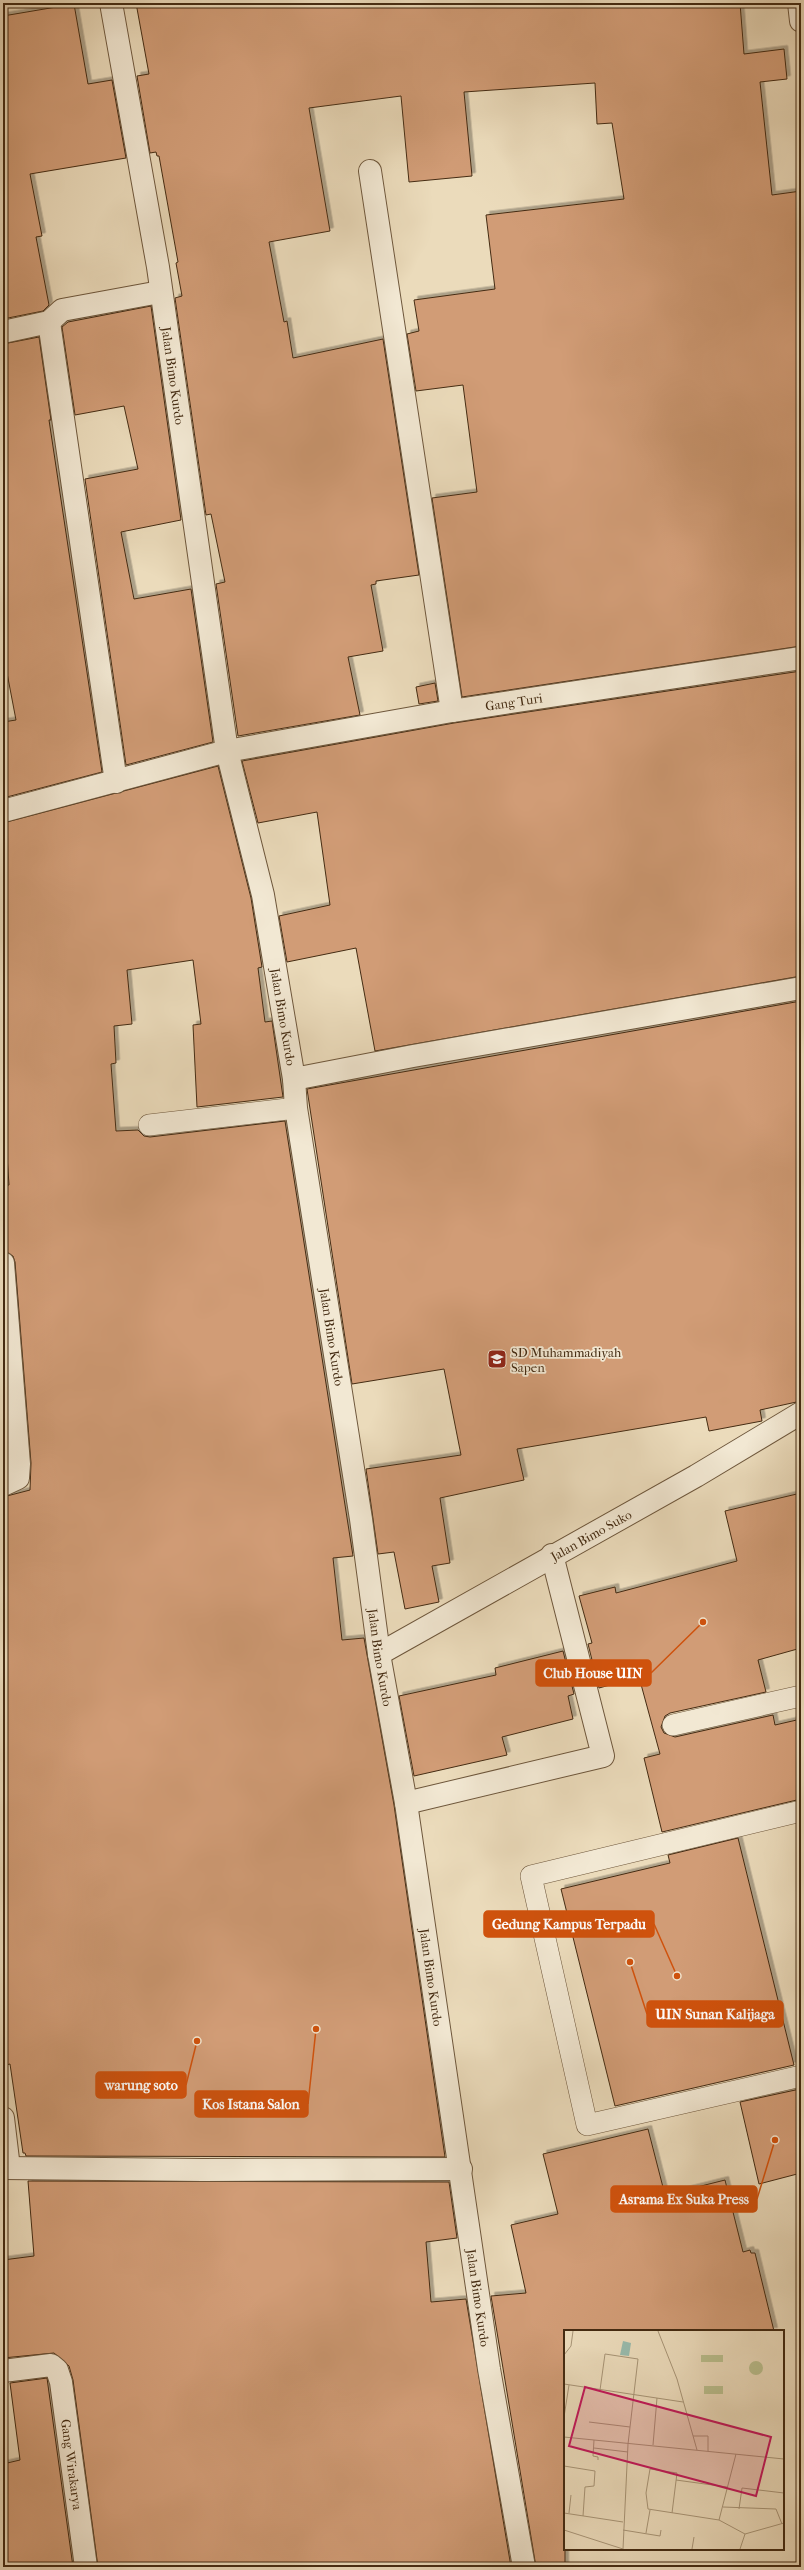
<svg xmlns="http://www.w3.org/2000/svg" width="804" height="2570" viewBox="0 0 804 2570" font-family="'IM FELL French Canon',serif">
  <style>
    .building { fill: #d19c76; stroke: #442b12; filter: url(#shadow) }
    .lines { fill: none; stroke-linecap: round; stroke-linejoin: round }
    .lane-casing { stroke: #6e573c; stroke-width: 22 }
    .street-casing { stroke: #6e573c; stroke-width: 24 }
    .lane { stroke: #f2e8d3; stroke-width: 21 }
    .street { stroke: #f2e8d3; stroke-width: 22 }
    .labels { text-anchor: middle; dominant-baseline: central; stroke-width: 3.5; stroke-linejoin: round; paint-order: stroke }
    .street-label { font-size: 13px; fill: #442b12; stroke: #f2e8d3 }
    .poi-label { font-size: 13px; fill: #442b12; stroke: #f2e8d3; text-anchor: start }
    .inset-road { fill: none; stroke: #a89577; stroke-width: 1 }
    .view { fill: #c2185b; fill-opacity: 0.15; stroke: #c2185b; stroke-width: 2 }
    .inset-edge { fill: none; stroke: #442b12; stroke-width: 2 }
    .leader { fill: none; stroke: #cf520d; stroke-width: 1.5 }
    .callout-dot { fill: #cf520d; stroke: #f2e8d3; stroke-width: 1.5 }
    .callout { fill: #cf520d; stroke: #cf520d; stroke-width: 1.5 }
    .callout-label { font-size: 14px; text-anchor: middle; font-weight: bold; fill: #fff }
  </style>
  <defs>
    <filter id="shadow"><feDropShadow dx="3.5" dy="-3.5" stdDeviation="0" flood-color="#0004"/></filter>
  </defs>
  <rect width="100%" height="100%" fill="#ebdbbb"/>
  <filter id="stains"><feTurbulence type="fractalNoise" baseFrequency=".005" numOctaves="4"/><feColorMatrix values="0 0 0 0 .2 0 0 0 0 .09 0 0 0 0 .02 0 0 0 .5 -.17"/></filter>
  <radialGradient id="worn" r=".72"><stop offset=".6" stop-color="#630" stop-opacity="0"/><stop offset="1" stop-color="#630" stop-opacity=".3"/></radialGradient>
  <g class="building">
    <polygon points="136,3 740,3 744,54 784,49 787,79 760,82 772,195 801,191 801,646 462,697 432,498 477,492 463,385 416,391 407,334 419,331 414,300 495,289 486,215 624,199 612,123 597,124 595,83 464,92 472,176 409,182 401,96 309,108 330,231 269,242 284,322 287,321 293,358 383,339 419,575 376,581 376,584 371,585 383,651 348,657 360,715 238,736 216,584 225,582 211,514 206,515 175,298 182,296 176,263 178,262 159,156 157,156 156,152 150,153 137,76 149,74"/>
    <polygon points="74,4 88,84 112,80 126,158 30,174 42,236 36,237 49,305 43,311 3,319 3,16"/>
    <polygon points="151,306 181,520 121,532 134,599 191,589 213,742 126,765 85,479 138,469 124,406 75,415 62,327 68,322"/>
    <polygon points="39,337 51,420 49,420 102,772 3,798 3,722 16,720 3,652 3,344"/>
    <polygon points="801,671 801,976 375,1051 356,948 287,962 279,916 330,905 317,812 258,823 242,761 454,723"/>
    <polygon points="435,683 438,701 419,704 416,687"/>
    <polygon points="218,766 251,898 262,967 258,968 265,1022 272,1021 283,1097 197,1107 193,1025 201,1024 193,960 127,970 132,1024 114,1026 116,1063 111,1064 116,1131 138,1130 144,1136 150,1137 285,1121 353,1556 333,1558 342,1640 364,1638 394,1805 445,2157 26,2156 25,2153 23,2153 10,2064 6,2065 3,2043 3,1497 30,1490 31,1463 15,1262 13,1256 3,1251 3,1238 6,1238 3,1186 9,1185 3,1096 3,823"/>
    <polygon points="801,1001 801,1401 760,1410 762,1421 709,1431 706,1417 517,1449 524,1480 440,1498 450,1563 432,1566 439,1602 405,1609 394,1552 378,1554 366,1469 461,1455 444,1369 352,1384 307,1089"/>
    <polygon points="801,1493 801,1648 758,1660 766,1692 670,1713 665,1716 661,1727 664,1733 675,1737 773,1715 775,1725 801,1719 801,1799 662,1832 644,1758 660,1754 639,1677 599,1688 588,1644 592,1643 579,1596 615,1587 616,1593 737,1561 725,1511"/>
    <polygon points="563,1651 574,1694 568,1696 573,1719 502,1737 507,1755 414,1776 399,1696 496,1675 495,1668"/>
    <polygon points="738,1838 794,2065 615,2106 561,1889 670,1863 668,1855"/>
    <polygon points="800,2089 801,2173 759,2184 740,2102"/>
    <polygon points="648,2129 665,2195 725,2180 743,2252 750,2250 751,2253 755,2253 774,2331 565,2331 565,2567 536,2567 491,2296 526,2293 511,2225 558,2214 543,2154"/>
    <polygon points="28,2181 449,2182 457,2238 426,2242 431,2302 466,2299 511,2567 98,2567 73,2380 69,2366 54,2353 3,2358 3,2260 34,2256"/>
    <polygon points="47,2378 73,2567 3,2567 3,2464 20,2460 10,2383"/>
  </g>
  <g class="lines">
    <g class="lane-casing">
      <g id="lane">
        <polyline points="149,1125 296,1108"/>
        <polyline points="673,1725 801,1696"/>
        <polyline points="801,1811 531,1876 587,2125 801,2076"/>
      </g>
    </g>
    <g class="street-casing">
      <g id="street">
        <path id="s1" d="M 111,3 L 158,267 L 227,751 L 263,895 L 294,1079 L 296,1108 L 361,1519 L 379,1654 L 406,1803 L 489,2369 L 524,2567"/>
        <polyline points="799,3 801,21"/>
        <polyline points="370,171 452,711"/>
        <polyline points="49,322 116,782"/>
        <polyline points="3,332 49,322 62,310 160,292"/>
        <path id="s2" d="M 3,811 L 227,751 L 452,711 L 801,658"/>
        <polyline points="294,1079 413,1056 801,988"/>
        <polyline points="3,1263 19,1464 18,1478 3,1485"/>
        <path id="s3" d="M 379,1654 L 696,1476 L 801,1413"/>
        <polyline points="406,1803 603,1756 552,1555"/>
        <polyline points="3,2118 9,2168"/>
        <polyline points="3,2168 203,2170 461,2169"/>
        <path id="s4" d="M 3,2371 L 51,2365 L 57,2370 L 61,2382 L 86,2567"/>
      </g>
    </g>
    <use href="#lane" class="lane"/>
    <use href="#street" class="street"/>
  </g>
  <defs>
    <g id="school-square" transform="scale(1)"><rect x="-9" y="-9" width="18" height="18" rx="4" fill="#8f2418" stroke="#f2e8d3"/><path d="M0-5L7-2L0 1L-7-2ZM-4 1L0 2.5L4 1V4Q0 6-4 4Z" fill="#fff"/></g>
  </defs>
  <g fill-rule="evenodd">
    <use href="#school-square" x="497" y="1359"/>
  </g>
  <g class="labels">
    <g class="street-label">
      <text stroke="none"><textPath href="#s1" startOffset="378">Jalan Bimo Kurdo</textPath></text>
      <text stroke="none"><textPath href="#s2" startOffset="523">Gang Turi</textPath></text>
      <text stroke="none"><textPath href="#s1" startOffset="1029">Jalan Bimo Kurdo</textPath></text>
      <text stroke="none"><textPath href="#s1" startOffset="1353">Jalan Bimo Kurdo</textPath></text>
      <text stroke="none"><textPath href="#s3" startOffset="243">Jalan Bimo Suko</textPath></text>
      <text stroke="none"><textPath href="#s1" startOffset="1677">Jalan Bimo Kurdo</textPath></text>
      <text stroke="none"><textPath href="#s1" startOffset="2001">Jalan Bimo Kurdo</textPath></text>
      <text stroke="none"><textPath href="#s1" startOffset="2325">Jalan Bimo Kurdo</textPath></text>
      <text stroke="none"><textPath href="#s4" startOffset="152">Gang Wirakarya</textPath></text>
    </g>
    <g class="poi-label">
      <text x="511" y="1352">SD Muhammadiyah<tspan x="511" dy="15">Sapen</tspan></text>
    </g>
  </g>
  <g transform="translate(564 2330)">
    <rect width="220" height="220" fill="#ebdbbb"/>
    <path d="M 137,25 L 159,25 L 159,32 L 137,32 ZM185 38a7 7 0 1 1 14 0a7 7 0 1 1-14 0ZM 140,56 L 159,56 L 159,64 L 140,64 Z" fill="#babf8e"/>
    <path d="M 59,11 L 67,13 L 65,26 L 56,25 Z" fill="#98bbad"/>
    <path class="inset-road" d="M 94,1 L 113,49 L 133,120M 0,25 L 7,16 L 9,1M 0,54 L 119,72M 36,60 L 41,24 L 74,29 L 64,114 L 59,219M 0,87 L 5,55M 25,92 L 66,97M 129,106 L 144,106 L 144,121M 0,107 L 220,129M 30,110 L 29,126 L 34,127 L 34,130M 89,115 L 93,68M 30,118 L 64,122M 0,136 L 31,141 L 30,156 L 21,157 L 19,186M 112,150 L 163,157M 159,177 L 212,179 L 218,194M 175,179 L 178,158 L 220,163M 0,183 L 59,192M 5,183 L 7,165M 108,183 L 113,143 L 86,139 L 82,163 L 84,179 L 155,190 L 181,204M 155,190 L 172,124M 0,200 L 59,219M 59,200 L 96,206 L 97,200M 82,203 L 86,180M 128,219 L 130,207M 176,219 L 181,204 L 220,193"/>
    <path class="view" d="M 21,57 L 207,107 L 192,166 L 5,116 Z"/>
    <rect width="220" height="220" class="inset-edge"/>
  </g>
  <path class="leader" d="M703 1622L651 1673M677 1976L654 1924M630 1962L647 2014M197 2041L186 2085M316 2029L308 2104M775 2140L757 2199"/>
  <g class="callout-dot">
    <circle cx="703" cy="1622" r="4"/>
    <circle cx="677" cy="1976" r="4"/>
    <circle cx="630" cy="1962" r="4"/>
    <circle cx="197" cy="2041" r="4"/>
    <circle cx="316" cy="2029" r="4"/>
    <circle cx="775" cy="2140" r="4"/>
  </g>
  <g class="callout">
    <rect x="536" y="1660" width="115" height="26" rx="4"/>
    <rect x="484" y="1911" width="170" height="26" rx="4"/>
    <rect x="647" y="2001" width="136" height="26" rx="4"/>
    <rect x="96" y="2072" width="90" height="26" rx="4"/>
    <rect x="195" y="2091" width="113" height="26" rx="4"/>
    <rect x="611" y="2186" width="146" height="26" rx="4"/>
  </g>
  <g class="callout-label">
    <text x="593" y="1678">Club House UIN</text>
    <text x="569" y="1929">Gedung Kampus Terpadu</text>
    <text x="715" y="2019">UIN Sunan Kalijaga</text>
    <text x="141" y="2090">warung soto</text>
    <text x="251" y="2109">Kos Istana Salon</text>
    <text x="684" y="2204">Asrama Ex Suka Press</text>
  </g>
  <rect width="804" height="2570" fill="none" stroke="#ebdbbb" stroke-width="16"/>
  <rect x="4" y="4" width="796" height="2562" fill="none" stroke="#442b12" stroke-width="2"/>
  <rect x="8" y="8" width="788" height="2554" fill="none" stroke="#442b12"/>
  <rect width="100%" height="100%" filter="url(#stains)"/>
  <rect width="100%" height="100%" fill="url(#worn)"/>
</svg>
